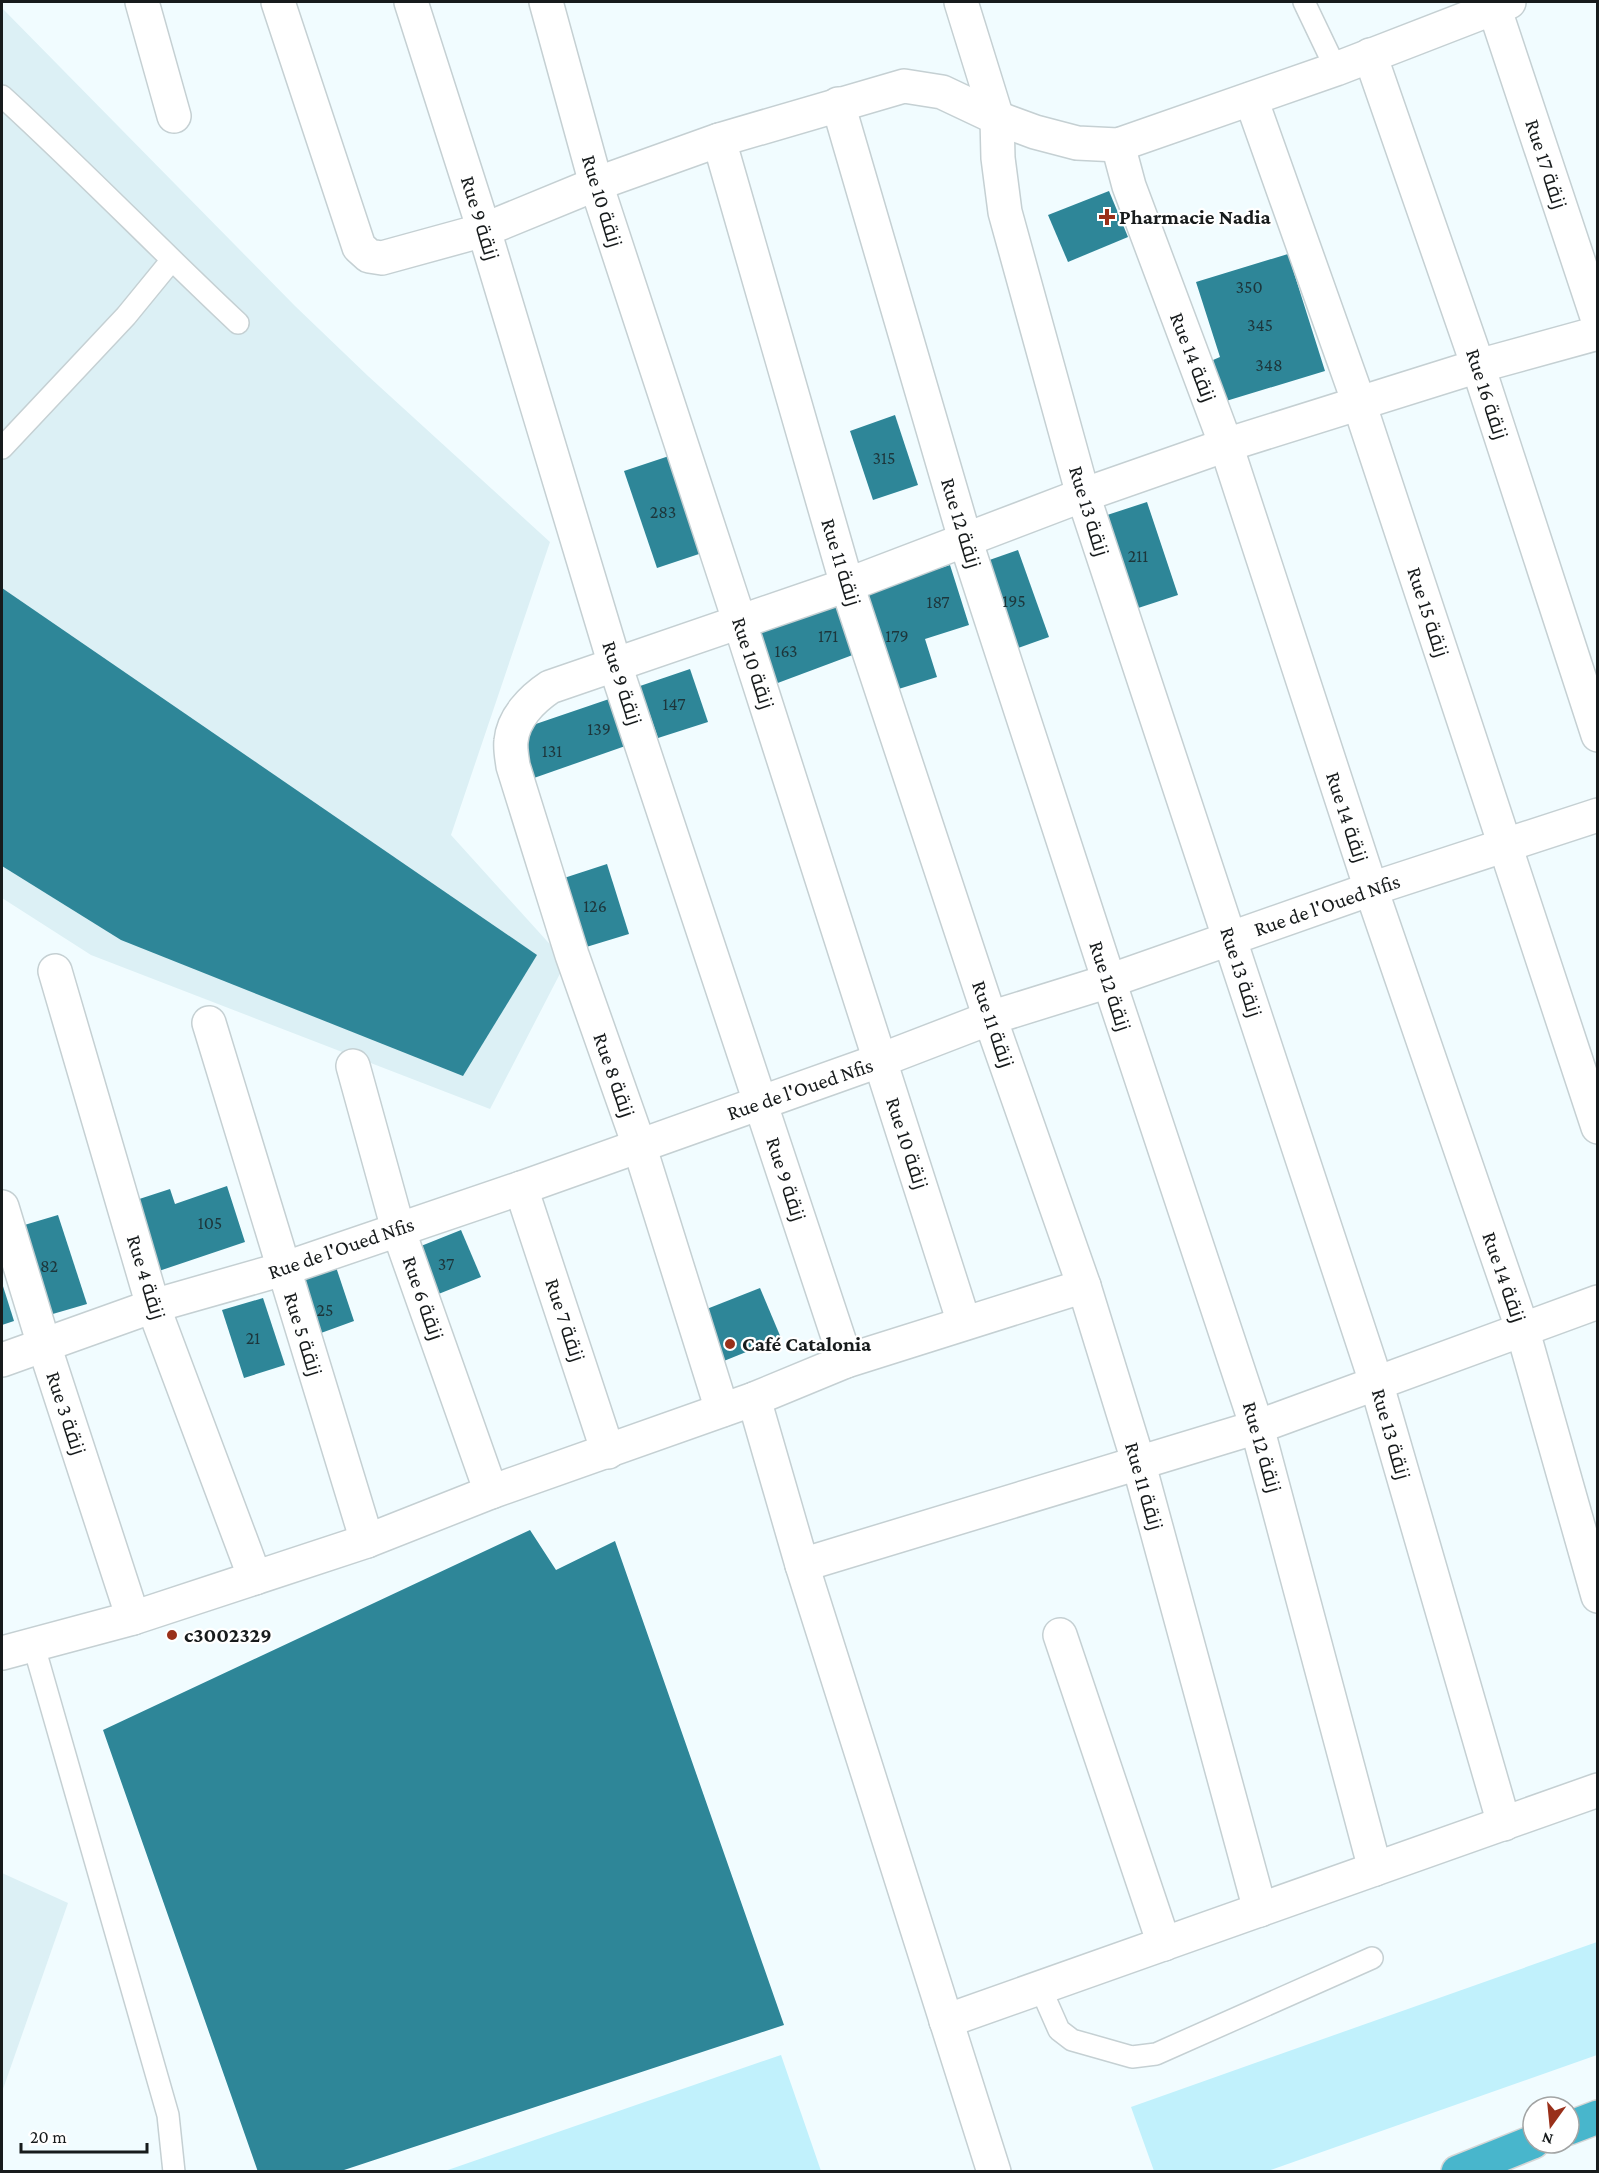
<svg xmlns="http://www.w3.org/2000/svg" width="1599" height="2173" viewBox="0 0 1599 2173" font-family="'Crimson Pro',Cairo,serif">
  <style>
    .built { fill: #dcf0f5 }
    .green { fill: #c1f1fc }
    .building { fill: #2e8698 }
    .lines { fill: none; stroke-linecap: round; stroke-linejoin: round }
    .lane-casing { stroke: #c5d0d3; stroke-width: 24 }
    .street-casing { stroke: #c5d0d3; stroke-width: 36 }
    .highway-casing { stroke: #d5d6d6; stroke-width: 36 }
    .lane { stroke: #fff; stroke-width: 21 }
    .street { stroke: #fff; stroke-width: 33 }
    .highway { stroke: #48b6cc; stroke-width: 33 }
    .poi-dot { fill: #99301a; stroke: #fff; stroke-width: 2 }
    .labels { text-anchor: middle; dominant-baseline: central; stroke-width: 4.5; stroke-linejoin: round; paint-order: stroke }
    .number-label { font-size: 18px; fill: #1d363b }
    .street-label { font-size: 21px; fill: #171b1c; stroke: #fff }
    .poi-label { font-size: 21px; font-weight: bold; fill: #171b1c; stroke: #fff; text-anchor: start }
  </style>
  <rect width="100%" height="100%" fill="#f1fcff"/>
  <g class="built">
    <polygon points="2,8 295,306 368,376 550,542 451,835 566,962 490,1109 91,955 2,898"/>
    <polygon points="2,1873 68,1903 2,2092"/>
  </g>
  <g class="green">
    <polygon points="1597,1942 1597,2055 1268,2171 1154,2171 1131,2107"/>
    <polygon points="781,2055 821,2171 445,2171"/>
  </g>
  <g class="building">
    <polygon points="1109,191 1128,237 1068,262 1048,215"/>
    <polygon points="1288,254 1325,371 1226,401 1213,360 1220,357 1196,282"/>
    <polygon points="895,415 918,485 873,500 850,431"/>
    <polygon points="669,456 702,553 657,568 624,471"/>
    <polygon points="1147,502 1178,595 1129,611 1098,518"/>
    <polygon points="1018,550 1049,637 1010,651 978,564"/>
    <polygon points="950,565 969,625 925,639 937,677 889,692 857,595"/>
    <polygon points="2,588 537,955 463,1076 121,940 2,866"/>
    <polygon points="840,604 858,653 775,684 756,634"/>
    <polygon points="690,669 708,722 658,738 640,686"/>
    <polygon points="615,697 631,744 534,778 522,741 527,727"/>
    <polygon points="607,864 629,934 583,948 561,879"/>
    <polygon points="227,1186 245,1242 150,1274 127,1203 170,1189 175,1204"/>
    <polygon points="58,1215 87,1304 39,1318 11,1229"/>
    <polygon points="461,1230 481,1277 431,1297 411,1250"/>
    <polygon points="336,1267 354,1321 310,1337 304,1278"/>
    <polygon points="2,1283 14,1321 2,1325"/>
    <polygon points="760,1288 781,1338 714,1365 694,1314"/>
    <polygon points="263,1298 285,1365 244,1378 222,1310"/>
    <polygon points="530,1530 556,1570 615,1541 784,2025 338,2172 258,2172 103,1730"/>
  </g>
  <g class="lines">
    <g class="lane-casing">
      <g id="lane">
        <polyline points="1304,2 1336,69"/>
        <path d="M 2,96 C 82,169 158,248 238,323"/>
        <polyline points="2,448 126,316 171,261"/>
        <polyline points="33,1643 168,2115 174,2172"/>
        <polyline points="1040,1987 1059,2030 1072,2040 1132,2057 1156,2054 1372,1958"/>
      </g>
    </g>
    <g class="street-casing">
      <g id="street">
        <polyline points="142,2 174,116"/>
        <polyline points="278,2 359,247 369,256 382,258 484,230 596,184 719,140 904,86 942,92 997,118 1035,132 1077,143 1118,145 1336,69 1509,2"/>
        <polyline points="411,2 484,230 615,665 846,1361"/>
        <polyline points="546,2 596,184 739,620 964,1323"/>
        <polyline points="961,2 997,118 998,158 1005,212 1083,495 1376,1382 1504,1824"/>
        <polyline points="1494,7 1598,320"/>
        <polyline points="1370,55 1478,366 1598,735"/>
        <polyline points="1251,99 1359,403 1598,1127"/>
        <polyline points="838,104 965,539 1109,981 1257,1427 1375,1869"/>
        <polyline points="719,140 847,585 990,1018 1084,1286 1138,1461 1260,1910"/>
        <polyline points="1118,145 1129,186 1226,445 1371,889 1522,1328 1598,1596"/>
        <polyline points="55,971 153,1306 255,1578"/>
        <polyline points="209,1023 367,1541"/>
        <polyline points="353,1066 398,1229 491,1492"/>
        <polyline points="521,1188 608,1452"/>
        <polyline points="2,1207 44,1345 133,1618"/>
        <polyline points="2,1360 153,1306 283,1269 521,1188 881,1060 990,1018 1109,981 1371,889 1598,815"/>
        <polyline points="754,1399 802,1565 994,2172"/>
        <path d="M 722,1410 L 639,1145 L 572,955 L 513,766 C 512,758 510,749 511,741 C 513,718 532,699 550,687 L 847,585 L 1083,495 L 1226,445 L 1478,366 L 1598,333"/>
        <polyline points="802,1565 1257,1427 1598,1302"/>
        <polyline points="1060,1635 1164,1944"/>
        <polyline points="2,1653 133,1618 367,1541 491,1492 754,1399 846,1361 1084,1286"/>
        <polyline points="946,2021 1598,1790"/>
      </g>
    </g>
    <g class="highway-casing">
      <g id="highway">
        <polyline points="1569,2128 1598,2117"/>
        <polyline points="1458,2172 1533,2142"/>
      </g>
    </g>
    <use href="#lane" class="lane"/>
    <use href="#street" class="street"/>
    <use href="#highway" class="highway"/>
  </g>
  <g class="poi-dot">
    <path d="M1104 208h6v6h6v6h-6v6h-6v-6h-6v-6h6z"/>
    <circle cx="730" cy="1344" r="6"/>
    <circle cx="172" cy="1635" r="6"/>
  </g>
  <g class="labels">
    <g class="number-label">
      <text x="1249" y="287">350</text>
      <text x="1260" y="325">345</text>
      <text x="1269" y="365">348</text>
      <text x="884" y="458">315</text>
      <text x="663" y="512">283</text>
      <text x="1138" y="556">211</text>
      <text x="1014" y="601">195</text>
      <text x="938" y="602">187</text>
      <text x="828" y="636">171</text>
      <text x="897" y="636">179</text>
      <text x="786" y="651">163</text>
      <text x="674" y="704">147</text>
      <text x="599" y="729">139</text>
      <text x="552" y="751">131</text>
      <text x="595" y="906">126</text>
      <text x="210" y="1223">105</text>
      <text x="446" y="1264">37</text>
      <text x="49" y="1266">82</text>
      <text x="325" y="1310">25</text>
      <text x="253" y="1338">21</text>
    </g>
    <g class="street-label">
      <text transform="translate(1546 164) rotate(72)">Rue 17 زنقة</text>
      <text transform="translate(602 201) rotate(73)">Rue 10 زنقة</text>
      <text transform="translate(480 218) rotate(73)">Rue 9 زنقة</text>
      <text transform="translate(1193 357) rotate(69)">Rue 14 زنقة</text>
      <text transform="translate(1487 394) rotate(72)">Rue 16 زنقة</text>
      <text transform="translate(1089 511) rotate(73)">Rue 13 زنقة</text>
      <text transform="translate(961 523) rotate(73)">Rue 12 زنقة</text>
      <text transform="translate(841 562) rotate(73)">Rue 11 زنقة</text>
      <text transform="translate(1428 612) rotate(72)">Rue 15 زنقة</text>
      <text transform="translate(753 663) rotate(72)">Rue 10 زنقة</text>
      <text transform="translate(622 683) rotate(72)">Rue 9 زنقة</text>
      <text transform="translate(1347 817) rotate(72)">Rue 14 زنقة</text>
      <text transform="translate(1327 905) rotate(-19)">Rue de l'Oued Nfis</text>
      <text transform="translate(1241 972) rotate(72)">Rue 13 زنقة</text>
      <text transform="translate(1110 986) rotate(72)">Rue 12 زنقة</text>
      <text transform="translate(993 1024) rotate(71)">Rue 11 زنقة</text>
      <text transform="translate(614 1075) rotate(71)">Rue 8 زنقة</text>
      <text transform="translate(800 1089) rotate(-19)">Rue de l'Oued Nfis</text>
      <text transform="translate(907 1143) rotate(72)">Rue 10 زنقة</text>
      <text transform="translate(786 1179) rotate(72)">Rue 9 زنقة</text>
      <text transform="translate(341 1248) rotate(-19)">Rue de l'Oued Nfis</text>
      <text transform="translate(146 1277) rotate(73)">Rue 4 زنقة</text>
      <text transform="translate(1504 1277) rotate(71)">Rue 14 زنقة</text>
      <text transform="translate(423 1298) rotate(71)">Rue 6 زنقة</text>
      <text transform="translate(565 1320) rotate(72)">Rue 7 زنقة</text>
      <text transform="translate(303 1334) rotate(73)">Rue 5 زنقة</text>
      <text transform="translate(66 1413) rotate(72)">Rue 3 زنقة</text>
      <text transform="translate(1391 1434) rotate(74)">Rue 13 زنقة</text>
      <text transform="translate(1262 1447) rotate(74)">Rue 12 زنقة</text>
      <text transform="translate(1144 1486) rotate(74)">Rue 11 زنقة</text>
    </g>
    <g class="poi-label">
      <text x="1119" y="217">Pharmacie Nadia</text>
      <text x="742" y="1344">Café Catalonia</text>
      <text x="184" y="1635">c3002329</text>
    </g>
  </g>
  <rect width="1599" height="2173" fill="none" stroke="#171b1c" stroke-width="6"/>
  <g transform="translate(1551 2125) rotate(195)"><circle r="28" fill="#ffffff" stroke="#a2a4a4" stroke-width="1.5"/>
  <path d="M0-4.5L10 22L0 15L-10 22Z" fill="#99301a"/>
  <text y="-9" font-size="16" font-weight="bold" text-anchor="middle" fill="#171b1c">N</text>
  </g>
  <path d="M21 2143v9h126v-9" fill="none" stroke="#171b1c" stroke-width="3"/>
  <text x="30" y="2143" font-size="18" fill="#171b1c" stroke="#ffffff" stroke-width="4.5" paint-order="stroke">20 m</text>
</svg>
